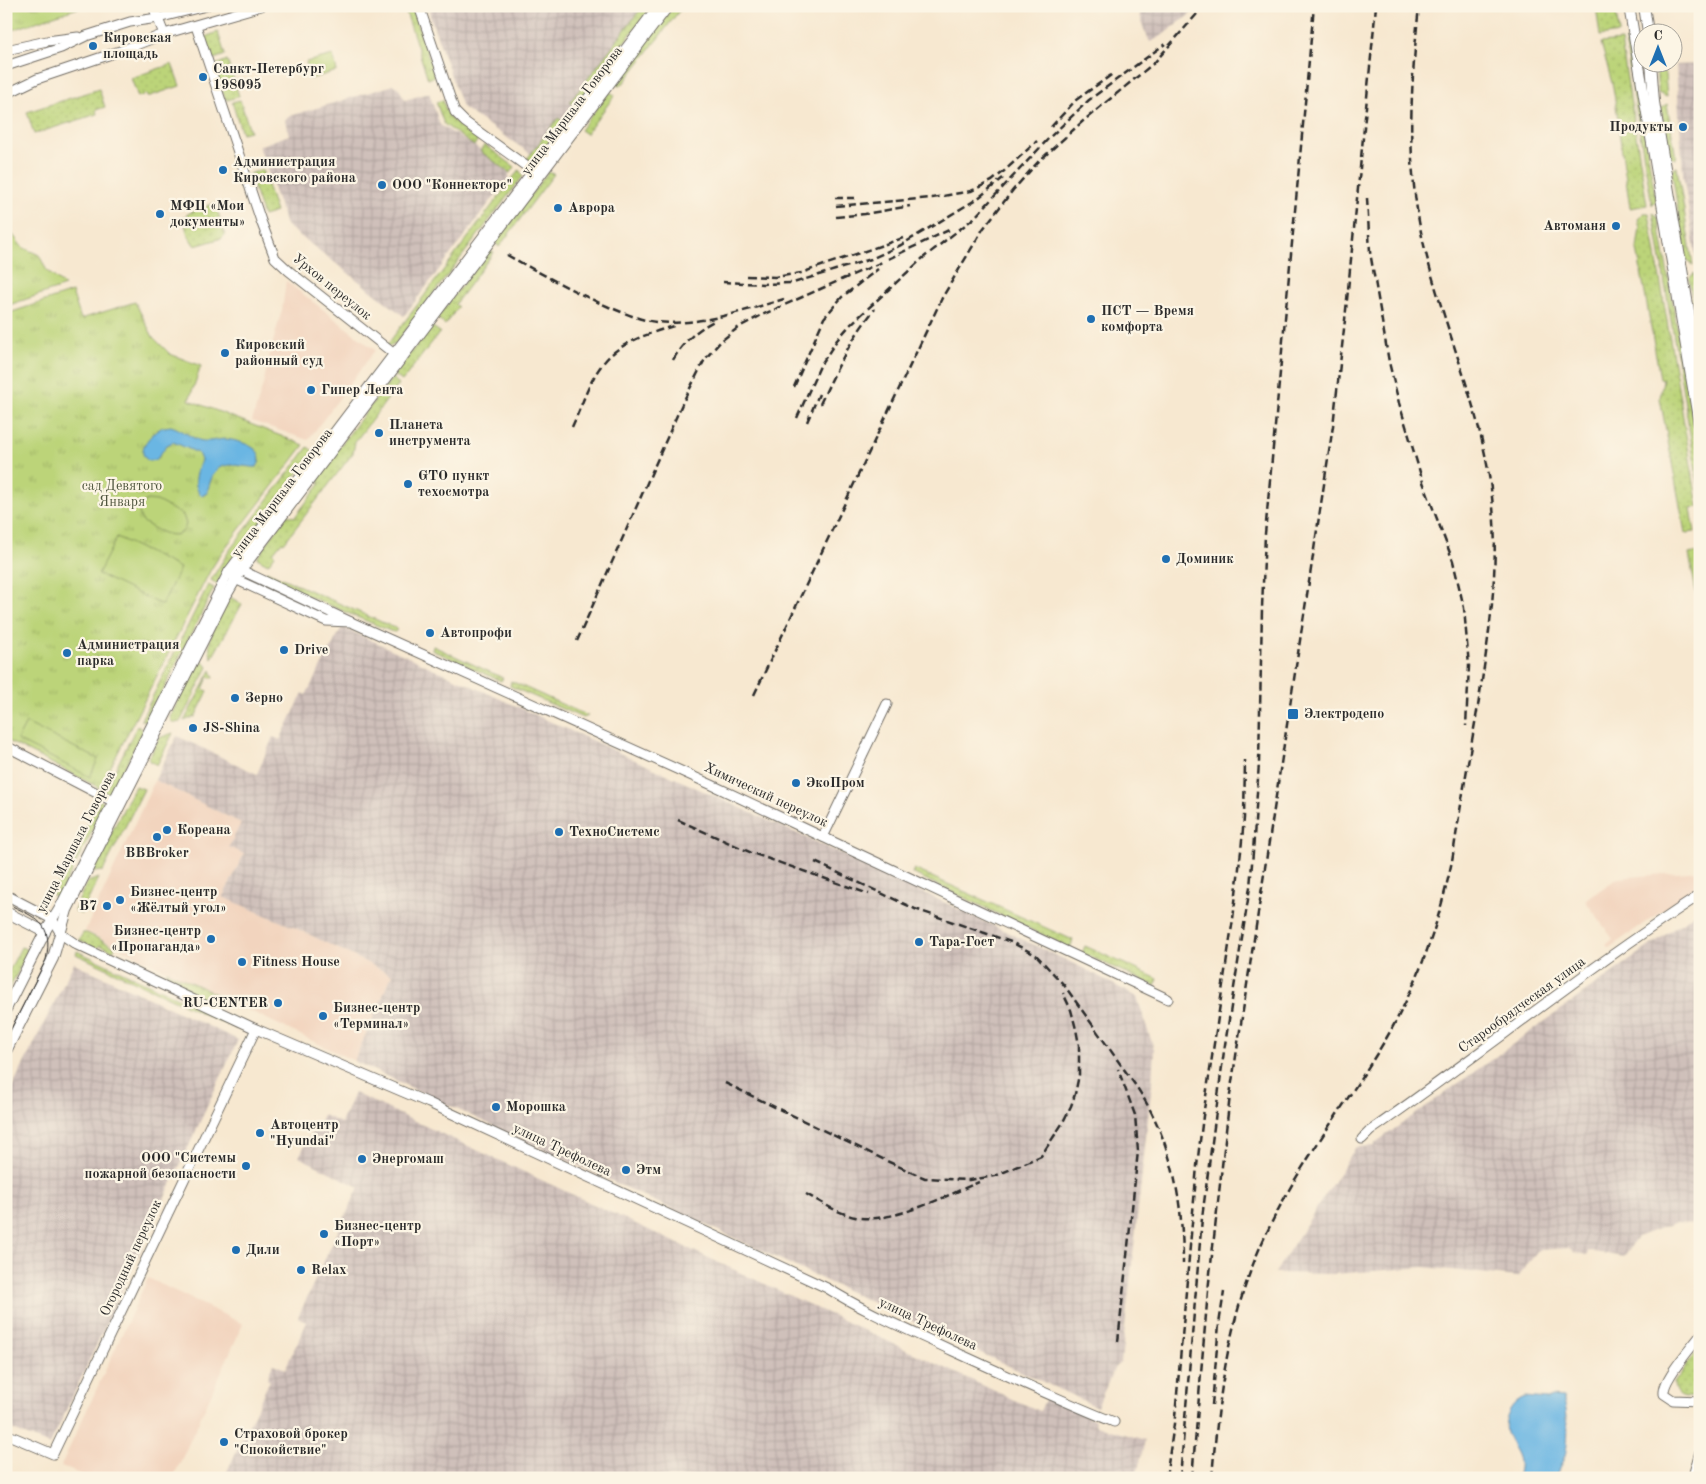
<svg xmlns="http://www.w3.org/2000/svg" width="1706" height="1484" viewBox="0 0 1706 1484" font-family="'Old Standard TT',serif">
  <style>
    .built { fill: #f2d4be }
    .industrial { fill: url(#industrial-grid) }
    .grass { fill: url(#grass-dots); stroke: #748052 }
    .park { fill: url(#park-tufts); stroke: #748052 }
    .pitch { fill: #bcd479; stroke: #748052 }
    .water { fill: #6ab6e3; stroke: #4a7087 }
    .lines { fill: none; stroke-linecap: round; stroke-linejoin: round }
    .minor-casing { stroke: #726d65; stroke-width: 11 }
    .major-casing { stroke: #726d65; stroke-width: 12 }
    .minor { stroke: #fff; stroke-width: 9 }
    .major { stroke: #fff; stroke-width: 10 }
    .tram { stroke: #2b2b2b; stroke-width: 1 }
    .rail { stroke: #2b2b2b; stroke-width: 2.5; stroke-dasharray: 8 4; stroke-linecap: butt }
    .poi-dot { fill: #1f6fb2; stroke: #fcf5e5; stroke-width: 2 }
    .labels { text-anchor: middle; dominant-baseline: central; stroke-width: 4.5; stroke-linejoin: round; paint-order: stroke }
    .poi-label { font-size: 14px; font-weight: bold; fill: #2b2b2b; stroke: #fcf5e5; text-anchor: start }
    .street-label { font-size: 14px; fill: #2b2b2b; stroke: #fcf5e5 }
    .park-label { font-size: 14px; fill: #4f553e; stroke: #fcf5e5 }
  </style>
  <defs>
    <pattern id="industrial-grid" width="8" height="8" patternUnits="userSpaceOnUse" patternTransform="scale(1.25)"><rect width="8" height="8" fill="#cfc0ba"/><path d="M0 4h8M4 0v8" fill="none" stroke="#b2a5a0"/></pattern>
    <pattern id="grass-dots" width="8" height="8" patternUnits="userSpaceOnUse" patternTransform="scale(1.25)"><rect width="8" height="8" fill="#bcd479"/><path d="M2 2h.1M6 6h.1" fill="none" stroke="#a2b669" stroke-width="1.8" stroke-linecap="round"/></pattern>
    <pattern id="park-tufts" width="24" height="20" patternUnits="userSpaceOnUse" patternTransform="scale(1.25)"><rect width="24" height="20" fill="#bcd479"/><path d="M3 7l-1-3M5 7V3M7 7l1-3M15 17l-1-3M17 17v-4M19 17l1-3" fill="none" stroke="#a2b669"/></pattern>
  </defs>
  <rect width="100%" height="100%" fill="#fcf5e5"/>
  <filter id="ink" filterUnits="userSpaceOnUse"><feTurbulence type="fractalNoise" baseFrequency=".02" numOctaves="2"/><feDisplacementMap in="SourceGraphic" scale="10" xChannelSelector="R" yChannelSelector="G"/><feConvolveMatrix kernelMatrix="1 2 1 2 8 2 1 2 1" color-interpolation-filters="sRGB"/></filter>
  <filter id="wash" filterUnits="userSpaceOnUse"><feTurbulence type="fractalNoise" baseFrequency=".0096" numOctaves="4" result="noise"/><feDisplacementMap in="SourceGraphic" scale="20" xChannelSelector="R" yChannelSelector="G"/><feGaussianBlur stdDeviation="1.12" result="paint"/><feColorMatrix in="noise" values="0 0 0 0 0 0 0 0 0 0 0 0 0 0 0 0 0 1.4 0 .05"/><feComposite in="paint" operator="in"/></filter>
  <g filter="url(#wash)">
    <rect width="100%" height="100%" fill="#f7e8d0"/>
    <g class="built">
      <polygon points="286,281 375,350 308,440 252,421 263,385 271,349 282,310"/>
      <polygon points="155,780 241,823 244,854 223,897 298,929 392,975 354,1061 85,931"/>
      <polygon points="1700,871 1700,884 1609,948 1606,945 1613,939 1585,900 1618,878"/>
      <polygon points="148,1278 243,1324 173,1478 88,1478 61,1466"/>
    </g>
    <g class="industrial">
      <polygon points="431,6 647,6 534,156 462,107 430,16"/>
      <polygon points="1138,6 1196,6 1188,16 1160,37 1150,42 1143,27"/>
      <polygon points="1700,64 1700,283 1683,174 1676,65"/>
      <polygon points="394,85 398,87 405,100 429,93 440,125 508,167 509,177 404,316 286,225 259,146 289,135 285,120 290,116"/>
      <polygon points="342,627 853,859 1087,970 1137,997 1154,1049 1152,1083 1121,1362 1115,1367 1097,1407 354,1061 392,975 298,929 223,897 244,854 229,847 241,823 155,780 177,736 257,774 273,737 280,740 303,693 306,695"/>
      <polygon points="1700,910 1700,1224 1674,1223 1637,1237 1624,1257 1588,1251 1587,1255 1573,1252 1568,1248 1539,1250 1517,1277 1424,1267 1334,1274 1275,1273 1356,1147 1375,1146 1375,1143"/>
      <polygon points="74,963 238,1040 50,1445 6,1427 6,1100"/>
      <polygon points="354,1093 1012,1399 1040,1411 1046,1398 1094,1419 1096,1426 1145,1440 1136,1478 224,1478 270,1380 267,1378 273,1364 285,1369 307,1322 298,1317 359,1187 299,1157 315,1125 317,1127 323,1115 341,1123"/>
    </g>
    <g class="grass">
      <polygon points="404,6 412,6 435,76 428,79"/>
      <polygon points="643,6 652,6 577,104 574,105 570,102"/>
      <polygon points="674,6 683,6 622,85 618,86 615,83"/>
      <polygon points="1596,6 1615,6 1619,33 1600,36"/>
      <polygon points="218,32 225,55 211,60 205,37"/>
      <polygon points="1625,40 1629,42 1642,118 1638,122"/>
      <polygon points="1621,41 1634,123 1619,125 1613,87 1601,43"/>
      <polygon points="227,60 239,96 228,100 225,99 214,66"/>
      <polygon points="1656,63 1664,63 1667,97 1658,93"/>
      <polygon points="172,64 180,86 147,97 146,94 138,97 131,78"/>
      <polygon points="99,89 105,107 96,110 97,114 34,134 27,112"/>
      <polygon points="609,92 615,95 586,134 580,130"/>
      <polygon points="240,100 250,131 242,133 232,102"/>
      <polygon points="443,100 446,111 451,119 478,139 474,146 444,124 436,102"/>
      <polygon points="1667,104 1676,159 1669,156 1661,108"/>
      <polygon points="558,118 564,122 534,162 527,159"/>
      <polygon points="1639,128 1644,130 1656,201 1652,205"/>
      <polygon points="1635,129 1647,205 1630,208 1619,131"/>
      <polygon points="485,145 515,167 510,173 480,151"/>
      <polygon points="1676,167 1677,167 1693,265 1686,261 1672,172"/>
      <polygon points="262,170 276,212 263,216 249,174"/>
      <polygon points="519,170 523,176 396,343 391,346 387,345"/>
      <polygon points="548,172 554,174 499,247 495,242"/>
      <path d="M 215,203 L 225,234 L 222,238 L 195,246 C 189,239 183,225 185,216 L 191,212 Z"/>
      <polygon points="1653,212 1658,217 1700,463 1700,494"/>
      <polygon points="1644,213 1649,213 1698,507 1691,509 1695,532 1685,533 1660,398 1663,379 1660,378 1637,249 1640,227 1638,219"/>
      <polygon points="489,250 494,252 455,304 458,307 445,325 437,318"/>
      <polygon points="1694,273 1700,305 1700,343 1689,279"/>
      <polygon points="431,326 440,332 402,381 394,375"/>
      <polygon points="392,378 399,384 355,442 353,453 284,543 282,542 273,553 275,555 268,564 257,558 287,515 295,517 320,484 317,476"/>
      <polygon points="308,447 314,452 235,555 217,584 211,580 229,551"/>
      <polygon points="1700,552 1700,614 1689,554"/>
      <polygon points="266,571 395,628 397,630 395,632 390,631 263,577"/>
      <polygon points="208,585 214,588 148,721 141,720"/>
      <path d="M 230,597 L 242,604 L 212,658 C 203,639 221,614 230,597 Z"/>
      <polygon points="433,646 503,678 501,681 432,650"/>
      <polygon points="201,661 204,662 208,667 180,722 175,723 171,721 170,717 196,664"/>
      <polygon points="211,670 214,678 208,677 203,689 208,691 195,717 184,721"/>
      <polygon points="511,681 588,716 583,718 510,686"/>
      <polygon points="137,726 141,728 143,731 111,794 104,792"/>
      <polygon points="173,733 157,765 150,761 149,758 159,738"/>
      <polygon points="135,786 144,789 103,871 94,872 93,869"/>
      <polygon points="100,800 106,804 58,898 52,895"/>
      <polygon points="914,869 1073,940 1070,948 912,873"/>
      <polygon points="99,878 81,914 74,911 87,882"/>
      <polygon points="83,933 87,933 115,947 113,951 100,945 97,949 79,940"/>
      <polygon points="1085,946 1158,979 1155,986 1082,953"/>
      <polygon points="21,947 29,950 6,995 6,977"/>
      <polygon points="77,951 238,1026 236,1029 76,954"/>
      <polygon points="167,971 218,995 214,1003 174,985 174,979 165,975"/>
      <path d="M 1700,1347 L 1700,1397 C 1686,1397 1675,1400 1674,1383 Z"/>
    </g>
    <g class="park">
      <polygon points="6,6 84,6 6,32"/>
      <polygon points="333,55 337,71 310,79 306,62"/>
      <polygon points="6,220 10,231 22,247 39,255 47,271 65,286 6,306"/>
      <polygon points="72,292 81,319 135,302 153,337 170,354 201,366 189,400 304,445 222,552 210,571 100,788 6,740 6,314"/>
    </g>
    <g class="pitch">
      <path d="M 147,500 L 157,501 L 183,515 L 186,524 C 181,546 154,529 142,521 C 137,512 139,505 147,500 Z"/>
      <polygon points="117,537 180,568 162,605 98,574"/>
      <polygon points="26,723 98,759 90,777 17,740"/>
    </g>
    <g class="water">
      <path d="M 171,426 C 182,429 193,440 203,441 C 210,442 219,439 226,439 C 240,441 269,448 257,467 C 252,468 247,466 242,466 C 216,462 213,471 207,493 L 202,496 C 191,486 197,472 201,460 L 198,453 L 173,442 L 167,445 L 156,460 L 149,461 C 133,452 152,432 163,427 C 165,427 170,426 171,426 Z"/>
      <path d="M 1525,1397 L 1548,1399 L 1551,1397 L 1563,1398 C 1568,1411 1569,1437 1566,1451 C 1565,1460 1557,1468 1557,1478 L 1517,1478 C 1518,1473 1520,1467 1519,1462 C 1518,1452 1509,1443 1506,1433 C 1503,1418 1511,1402 1525,1397 Z"/>
    </g>
  </g>
  <g filter="url(#ink)">
    <g class="lines">
      <g class="minor-casing">
        <g id="minor">
          <polyline points="153,6 164,34"/>
          <polyline points="419,6 455,112 465,122 537,174"/>
          <polyline points="196,26 261,221 275,258 289,271 398,357"/>
          <polyline points="6,50 47,41 78,37"/>
          <polyline points="6,66 61,48 86,36 130,22 158,18 206,6"/>
          <polyline points="6,94 37,79 123,50 164,34 261,6"/>
          <polygon points="241,570 351,622 326,621 317,617 235,579 229,571"/>
          <polyline points="351,622 712,785 1168,999"/>
          <polyline points="6,746 118,804"/>
          <polyline points="823,837 887,704"/>
          <path d="M 6,895 L 52,919 L 61,934 L 77,945 L 256,1029 L 429,1103 L 827,1288 C 867,1313 911,1331 953,1351 C 1006,1375 1059,1400 1114,1422"/>
          <polyline points="45,932 60,907 229,571 658,6"/>
          <path d="M 1362,1139 L 1370,1131 C 1481,1054 1586,969 1700,895"/>
          <path d="M 1700,1336 C 1691,1348 1662,1380 1664,1394 L 1673,1400 L 1700,1401"/>
          <polyline points="6,1434 53,1454 256,1029"/>
        </g>
      </g>
      <g class="major-casing">
        <g id="major">
          <polyline points="1629,6 1700,430"/>
          <polyline points="1644,6 1648,32"/>
          <polyline points="1651,62 1654,102 1700,377"/>
          <polyline points="6,912 45,932 6,1009"/>
          <polyline points="6,1051 53,958 67,910 224,599 241,570 668,6"/>
          <polyline points="1693,1478 1700,1453"/>
        </g>
      </g>
      <use href="#minor" class="minor"/>
      <use href="#major" class="major"/>
      <path class="tram" d="M 6,903 C 36,918 54,922 46,960 L 6,1039"/>
      <g class="rail">
        <polyline points="1051,127 1076,100 1114,73"/>
        <polyline points="835,198 857,198"/>
        <polyline points="1367,198 1370,252 1389,362 1399,403 1423,482 1453,561 1464,608 1469,666 1466,726"/>
        <polyline points="836,206 932,198 971,191 992,181 1002,173 1037,141"/>
        <polyline points="836,217 865,214 910,206"/>
        <path d="M 507,255 C 540,273 574,292 609,307 C 624,313 640,320 656,322 C 699,326 744,311 784,299"/>
        <polyline points="888,259 949,230"/>
        <polyline points="746,276 775,277 801,273 903,238"/>
        <polyline points="841,280 882,262"/>
        <polyline points="723,282 763,284 793,283 871,259 901,245 977,199 1003,178"/>
        <path d="M 673,360 C 683,342 697,329 716,320"/>
        <polyline points="794,387 824,318 842,297 878,269"/>
        <path d="M 820,404 C 836,370 851,338 875,309"/>
        <polyline points="797,418 820,366 837,340 850,325 923,258 974,218 1050,137 1089,100 1165,44"/>
        <polyline points="807,422 819,394"/>
        <path d="M 572,427 C 582,406 589,379 605,361 C 621,342 650,333 674,326"/>
        <polyline points="577,641 682,404 705,359 721,341 739,327 762,315 845,278"/>
        <polyline points="754,695 942,298 983,229 1013,190 1038,162 1082,122 1154,63 1204,6"/>
        <polyline points="678,820 752,853 869,894"/>
        <path d="M 815,862 L 915,909 L 1011,942 L 1036,955 L 1064,985 L 1136,1086 C 1172,1140 1183,1201 1183,1264"/>
        <polyline points="725,1083 889,1162 925,1178 969,1180 995,1176 1041,1156 1062,1124 1071,1106 1075,1094 1079,1075 1079,1045 1076,1029 1071,1010 1063,993"/>
        <path d="M 806,1194 C 822,1203 838,1213 855,1217 C 891,1225 945,1196 979,1182"/>
        <polyline points="1118,1342 1138,1151 1135,1115 1118,1069"/>
        <polyline points="1212,1405 1219,1324 1224,1292"/>
        <polyline points="1166,1478 1175,1417 1197,1166 1203,1116 1233,919 1241,851 1244,818 1245,760"/>
        <polyline points="1180,1478 1202,1218 1224,1051 1250,887 1253,852 1259,763 1262,608 1265,534 1314,6"/>
        <polyline points="1192,1478 1208,1291 1230,1095 1333,426 1345,320 1376,6"/>
        <path d="M 1212,1478 C 1219,1389 1230,1306 1270,1226 C 1302,1159 1349,1101 1387,1037 C 1419,982 1439,922 1452,861 C 1460,809 1469,757 1478,706 C 1489,635 1500,570 1492,497 C 1482,409 1443,327 1423,241 C 1405,163 1411,85 1419,6"/>
      </g>
    </g>
  </g>
  <g class="poi-dot">
    <circle cx="93" cy="46" r="5"/>
    <circle cx="203" cy="77" r="5"/>
    <circle cx="1683" cy="127" r="5"/>
    <circle cx="223" cy="170" r="5"/>
    <circle cx="382" cy="185" r="5"/>
    <circle cx="558" cy="208" r="5"/>
    <circle cx="160" cy="214" r="5"/>
    <circle cx="1616" cy="226" r="5"/>
    <circle cx="1091" cy="319" r="5"/>
    <circle cx="225" cy="353" r="5"/>
    <circle cx="311" cy="390" r="5"/>
    <circle cx="379" cy="433" r="5"/>
    <circle cx="408" cy="484" r="5"/>
    <circle cx="1166" cy="559" r="5"/>
    <circle cx="430" cy="633" r="5"/>
    <circle cx="284" cy="650" r="5"/>
    <circle cx="67" cy="653" r="5"/>
    <circle cx="235" cy="698" r="5"/>
    <rect x="1287" y="708" width="12" height="12" rx="2.5"/>
    <circle cx="193" cy="728" r="5"/>
    <circle cx="796" cy="783" r="5"/>
    <circle cx="167" cy="830" r="5"/>
    <circle cx="559" cy="832" r="5"/>
    <circle cx="157" cy="837" r="5"/>
    <circle cx="120" cy="900" r="5"/>
    <circle cx="107" cy="906" r="5"/>
    <circle cx="211" cy="939" r="5"/>
    <circle cx="919" cy="942" r="5"/>
    <circle cx="242" cy="962" r="5"/>
    <circle cx="278" cy="1003" r="5"/>
    <circle cx="323" cy="1016" r="5"/>
    <circle cx="496" cy="1107" r="5"/>
    <circle cx="260" cy="1133" r="5"/>
    <circle cx="362" cy="1159" r="5"/>
    <circle cx="246" cy="1166" r="5"/>
    <circle cx="626" cy="1170" r="5"/>
    <circle cx="324" cy="1234" r="5"/>
    <circle cx="236" cy="1250" r="5"/>
    <circle cx="301" cy="1270" r="5"/>
    <circle cx="224" cy="1442" r="5"/>
  </g>
  <g class="labels">
    <g class="poi-label">
      <text x="103" y="38">Кировская<tspan x="103" dy="16">площадь</tspan></text>
      <text x="213" y="69">Санкт-Петербург<tspan x="213" dy="16">198095</tspan></text>
      <text x="1673" y="127" text-anchor="end">Продукты</text>
      <text x="233" y="162">Администрация<tspan x="233" dy="16">Кировского района</tspan></text>
      <text x="392" y="185">ООО "Коннекторс"</text>
      <text x="170" y="206">МФЦ «Мои<tspan x="170" dy="16">документы»</tspan></text>
      <text x="568" y="208">Аврора</text>
      <text x="1606" y="226" text-anchor="end">Автоманя</text>
      <text x="1101" y="311">ПСТ — Время<tspan x="1101" dy="16">комфорта</tspan></text>
      <text x="235" y="345">Кировский<tspan x="235" dy="16">районный суд</tspan></text>
      <text x="321" y="390">Гипер Лента</text>
      <text x="389" y="425">Планета<tspan x="389" dy="16">инструмента</tspan></text>
      <text x="418" y="476">GTO пункт<tspan x="418" dy="16">техосмотра</tspan></text>
      <text x="1176" y="559">Доминик</text>
      <text x="440" y="633">Автопрофи</text>
      <text x="77" y="645">Администрация<tspan x="77" dy="16">парка</tspan></text>
      <text x="294" y="650">Drive</text>
      <text x="245" y="698">Зерно</text>
      <text x="1304" y="714">Электродепо</text>
      <text x="203" y="728">JS-Shina</text>
      <text x="806" y="783">ЭкоПром</text>
      <text x="177" y="830">Кореана</text>
      <text x="569" y="832">ТехноСистемс</text>
      <text x="157" y="853" text-anchor="middle">BBBroker</text>
      <text x="130" y="892">Бизнес-центр<tspan x="130" dy="16">«Жёлтый угол»</tspan></text>
      <text x="97" y="906" text-anchor="end">В7</text>
      <text x="201" y="931" text-anchor="end">Бизнес-центр<tspan x="201" dy="16">«Пропаганда»</tspan></text>
      <text x="929" y="942">Тара-Гост</text>
      <text x="252" y="962">Fitness House</text>
      <text x="268" y="1003" text-anchor="end">RU-CENTER</text>
      <text x="333" y="1008">Бизнес-центр<tspan x="333" dy="16">«Терминал»</tspan></text>
      <text x="506" y="1107">Морошка</text>
      <text x="270" y="1125">Автоцентр<tspan x="270" dy="16">"Hyundai"</tspan></text>
      <text x="236" y="1158" text-anchor="end">ООО "Системы<tspan x="236" dy="16">пожарной безопасности</tspan></text>
      <text x="372" y="1159">Энергомаш</text>
      <text x="636" y="1170">Этм</text>
      <text x="334" y="1226">Бизнес-центр<tspan x="334" dy="16">«Порт»</tspan></text>
      <text x="246" y="1250">Дили</text>
      <text x="311" y="1270">Relax</text>
      <text x="234" y="1434">Страховой брокер<tspan x="234" dy="16">"Спокойствие"</tspan></text>
    </g>
    <g class="street-label">
      <text transform="translate(572 111) rotate(-53)">улица Маршала Говорова</text>
      <text transform="translate(332 287) rotate(39)">Урхов переулок</text>
      <text transform="translate(282 493) rotate(-53)">улица Маршала Говорова</text>
      <text transform="translate(766 795) rotate(25)">Химический переулок</text>
      <text transform="translate(76 842) rotate(-63)">улица Маршала Говорова</text>
      <text transform="translate(1522 1005) rotate(-36)">Старообрядческая улица</text>
      <text transform="translate(562 1150) rotate(25)">улица Трефолева</text>
      <text transform="translate(131 1258) rotate(-65)">Огородный переулок</text>
      <text transform="translate(928 1324) rotate(25)">улица Трефолева</text>
    </g>
    <g class="park-label">
      <text x="122" y="486">сад Девятого<tspan x="122" dy="16">Января</tspan></text>
    </g>
  </g>
  <rect width="1706" height="1484" fill="none" stroke="#fcf5e5" stroke-width="25"/>
  <g transform="translate(1658 48)"><circle r="24" fill="#fcf5e5" stroke="#a8a49b"/>
  <path d="M0-4L9 19L0 12L-9 19Z" fill="#1f6fb2"/>
  <text y="-8" font-size="14" font-weight="bold" text-anchor="middle" fill="#2b2b2b">С</text>
  </g>
</svg>
